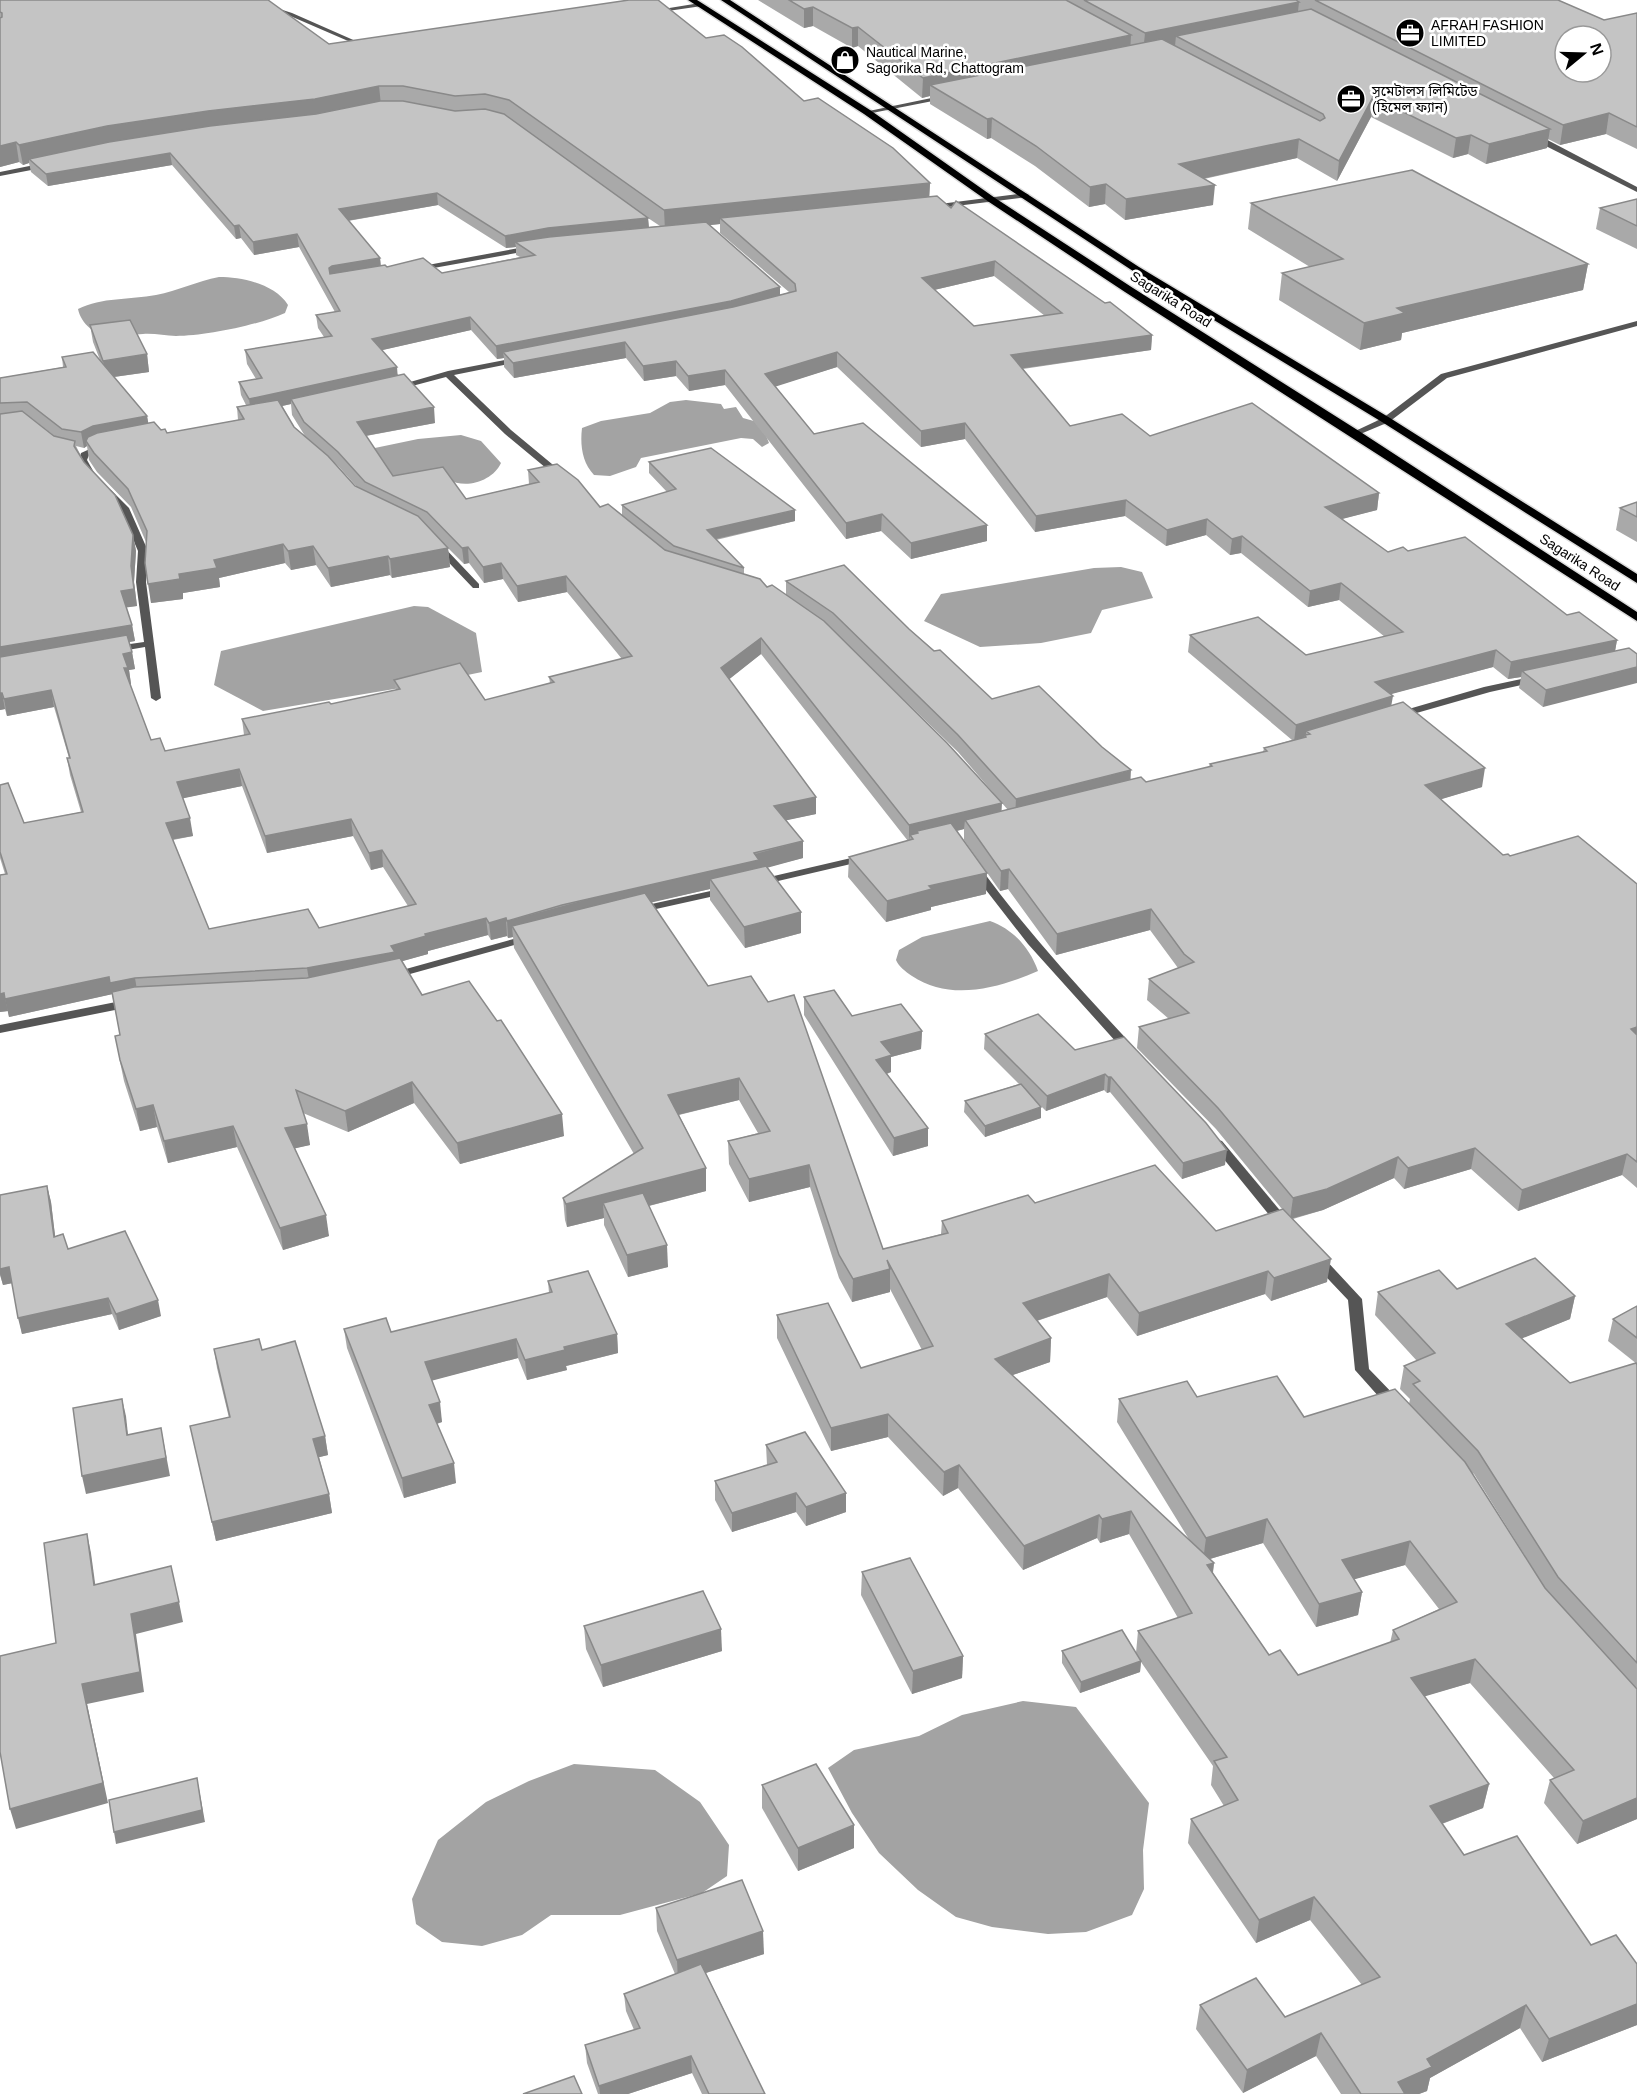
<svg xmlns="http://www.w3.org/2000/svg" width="1637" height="2094" viewBox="0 0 1637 2094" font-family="Arial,'Noto Sans Bengali',sans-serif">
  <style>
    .water { fill: #a3a3a3 }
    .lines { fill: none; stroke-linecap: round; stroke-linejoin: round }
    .primary-casing { stroke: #dbdbdb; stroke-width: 3 }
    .minor { fill: #555; fill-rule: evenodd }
    .primary { fill: #000; fill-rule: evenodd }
    .wall { fill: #a9a9a9; fill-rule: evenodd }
    .shaded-wall { fill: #898989 }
    .building { fill: #c4c4c4; stroke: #898989; stroke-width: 1.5; fill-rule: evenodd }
    .labels { text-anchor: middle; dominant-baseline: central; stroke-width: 5; stroke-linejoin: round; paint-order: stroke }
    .far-poi-label { font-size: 14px; fill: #000; stroke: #fff; text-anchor: start }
    .far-street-label { font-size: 14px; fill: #000; stroke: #fff }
  </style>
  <rect width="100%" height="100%" fill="#fff"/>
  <g class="water">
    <path d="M 219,277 C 242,277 275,284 288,305 L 285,313 C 259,325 205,336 176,336 C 165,336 154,333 143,334 C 133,334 121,338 111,337 C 96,336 81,324 78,309 C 102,297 130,300 156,295 C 178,291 197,281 219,277 Z"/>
    <path d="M 686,400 L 721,404 L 724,409 L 736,407 L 743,418 L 761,423 L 769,443 L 762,447 L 753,439 L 741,438 L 641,458 L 636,467 L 610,476 L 594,475 C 582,462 580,445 582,428 L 601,421 L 650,413 L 670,402 Z"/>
    <path d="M 461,435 L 481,441 L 501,463 C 493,481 465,490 448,479 L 404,486 L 373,463 L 370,449 L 418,439 Z"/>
    <polygon points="1121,567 1142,572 1153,598 1102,610 1091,633 1041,643 980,647 924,621 941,594 1094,568"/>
    <polygon points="414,606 428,607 476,633 482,672 424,684 263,711 214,685 221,651"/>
    <path d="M 990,921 C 1013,929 1030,948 1038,971 C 1000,988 950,1002 912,976 C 905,971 899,967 896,960 L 899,950 L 922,937 Z"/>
    <polygon points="1023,1701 1076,1707 1149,1803 1143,1850 1144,1889 1132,1915 1086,1932 1048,1934 992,1927 956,1917 918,1890 879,1853 852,1813 828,1768 854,1750 919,1736 962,1715"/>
    <polygon points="574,1764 655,1770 700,1802 729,1845 727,1876 702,1893 620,1915 551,1915 522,1935 482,1946 442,1942 416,1924 412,1899 438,1840 486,1802 529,1781"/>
  </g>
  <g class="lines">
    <g class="primary-casing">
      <g id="primary">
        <polygon points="688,0 697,0 870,110 995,198 1133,288 1359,431 1637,612 1637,621 1125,292 989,202 864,114"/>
        <polygon points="721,0 730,0 1139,267 1390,418 1637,574 1637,583 1382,422 1133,271"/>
      </g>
    </g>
    <g class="minor">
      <polygon points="242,0 252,0 292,13 367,46 362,47 288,15"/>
      <polygon points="700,3 703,5 702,6 654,13 651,11"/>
      <polygon points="946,95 948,96 948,98 867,114 864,112"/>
      <polygon points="1530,134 1536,134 1637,187 1637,192 1530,138"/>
      <polygon points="44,163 48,165 47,167 0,176 0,172"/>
      <polygon points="1025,193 1029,195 1028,197 932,209 928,207 932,205"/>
      <polygon points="530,246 533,246 533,250 417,271 413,269 417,267"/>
      <polygon points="1637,321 1637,326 1447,378 1389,422 1358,435 1351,433 1383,418 1441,374"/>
      <polygon points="520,357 523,357 523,361 454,375 511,430 564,474 564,478 558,478 505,434 446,377 397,390 393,387 448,371"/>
      <polygon points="103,443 107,446 106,448 89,455 87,460 96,476 92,479 89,478 79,460 81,453"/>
      <polygon points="108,489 111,490 129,508 148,551 146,582 161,698 156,701 151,698 145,647 116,652 111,649 116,646 144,642 136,582 138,551 120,509 103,492"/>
      <polygon points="438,543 441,544 479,584 479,588 473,588 435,548 433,546"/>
      <polygon points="1536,676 1541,679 1540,681 1490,692 1399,718 1394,715 1395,713 1484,687"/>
      <polygon points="864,855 869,858 868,860 761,885 755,882 757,880"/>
      <path d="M 978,869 L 982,870 C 1028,933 1081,990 1134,1047 L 1136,1050 L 1134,1053 L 1126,1053 L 1028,944 L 972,872 Z"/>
      <polygon points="724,888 728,889 730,891 728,893 638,913 632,910 638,907"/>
      <polygon points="528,935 532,936 534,938 532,940 392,979 386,976 388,974"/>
      <polygon points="131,999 135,1000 137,1003 135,1006 0,1033 0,1025"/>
      <polygon points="1218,1140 1222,1141 1288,1220 1289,1223 1288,1226 1278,1226 1214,1147 1212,1144 1214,1141"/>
      <polygon points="1318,1256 1323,1257 1362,1299 1369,1369 1398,1399 1400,1403 1398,1407 1388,1407 1355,1370 1348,1300 1313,1263 1311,1260 1313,1257"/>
    </g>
    <use href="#primary" class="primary"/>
  </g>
  <g class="wall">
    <path d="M 0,0 L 329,44 L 706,38 L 930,183 L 929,197 L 951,208 L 1152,335 L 1151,350 L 1023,369 L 1070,426 L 1150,436 L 1379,493 L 1377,510 L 1341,519 L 1388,552 L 1408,551 L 1567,615 L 1617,640 L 1615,651 L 1543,707 L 1519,688 L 1521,677 L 1508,679 L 1493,667 L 1390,694 L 1391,705 L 1482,787 L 1441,799 L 1503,855 L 1637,884 L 1637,1188 L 1622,1175 L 1518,1211 L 1471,1169 L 1404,1189 L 1394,1178 L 1323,1210 L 1293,1219 L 1327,1282 L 1271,1301 L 1265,1294 L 1137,1336 L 1107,1297 L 1037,1321 L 1051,1338 L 1050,1362 L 1012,1375 L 1190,1541 L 1117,1422 L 1119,1399 L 1197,1397 L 1304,1417 L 1409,1404 L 1410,1399 L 1400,1389 L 1404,1366 L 1417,1361 L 1375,1315 L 1378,1292 L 1457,1289 L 1575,1296 L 1570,1319 L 1522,1338 L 1570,1383 L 1637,1365 L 1637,1819 L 1577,1844 L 1544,1803 L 1550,1780 L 1554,1778 L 1470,1683 L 1424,1696 L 1489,1784 L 1483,1808 L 1442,1824 L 1464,1855 L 1591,1945 L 1637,1964 L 1637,2025 L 1542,2062 L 1520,2028 L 1430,2078 L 1427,2091 L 1419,2094 L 1341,2094 L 1316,2056 L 1243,2093 L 1196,2029 L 1200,2005 L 1285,2017 L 1362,1985 L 1310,1920 L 1256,1943 L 1188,1843 L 1191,1819 L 1224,1806 L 1211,1785 L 1213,1766 L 1141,1662 L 1140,1672 L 1080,1693 L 1062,1663 L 1062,1651 L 1136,1653 L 1138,1631 L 1178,1618 L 1129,1534 L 1100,1543 L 1097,1538 L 1023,1570 L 958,1488 L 943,1496 L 888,1437 L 831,1451 L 777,1338 L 777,1315 L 861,1368 L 922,1350 L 890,1289 L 890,1292 L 852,1302 L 839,1278 L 810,1187 L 749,1202 L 729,1164 L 728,1141 L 758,1133 L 739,1100 L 679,1115 L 706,1168 L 706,1191 L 649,1206 L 668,1267 L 628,1277 L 604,1225 L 604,1218 L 567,1227 L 565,1220 L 563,1198 L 634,1154 L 514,948 L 513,937 L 508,938 L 507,936 L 491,940 L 488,935 L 428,951 L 428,954 L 402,961 L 422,995 L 564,1136 L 460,1164 L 414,1103 L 348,1132 L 303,1113 L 310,1145 L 295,1148 L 329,1236 L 283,1250 L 237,1147 L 168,1163 L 157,1127 L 140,1131 L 124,1081 L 119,1057 L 120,1035 L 112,994 L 9,1017 L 8,1011 L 0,1012 L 5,874 L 0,858 L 0,785 L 24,823 L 81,812 L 70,775 L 67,758 L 69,758 L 54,707 L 7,716 L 5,709 L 0,710 L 0,378 L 63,367 L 62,357 L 100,360 L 93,342 L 90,325 L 147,354 L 149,372 L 114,377 L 147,416 L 148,423 L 167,433 L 238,420 L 237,407 L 246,405 L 241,395 L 239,382 L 256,379 L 247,364 L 245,350 L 324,337 L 318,328 L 316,315 L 335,312 L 299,247 L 254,255 L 241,238 L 236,239 L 172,165 L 48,186 L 31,172 L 29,163 L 23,165 L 19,162 L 0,167 ZM 438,205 L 506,248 L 516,247 L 516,255 L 520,257 L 442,273 L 387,267 L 381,266 L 380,258 L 348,221 ZM 648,218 L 660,226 L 649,227 ZM 720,224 L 720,233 L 789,292 L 780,295 L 710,225 ZM 994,276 L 1045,316 L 974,326 L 934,290 ZM 471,330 L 497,359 L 504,358 L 504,367 L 514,378 L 626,358 L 644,381 L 676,376 L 689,391 L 725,385 L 846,539 L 881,531 L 911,559 L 987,541 L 814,434 L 775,386 L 837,367 L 921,447 L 965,439 L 1035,532 L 1125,516 L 1166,546 L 1206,535 L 1230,555 L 1241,553 L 1308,607 L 1339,600 L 1385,637 L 1306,655 L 1190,635 L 1188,652 L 1292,740 L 1264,748 L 1263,752 L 1210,764 L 1209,767 L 1146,782 L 1131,779 L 992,699 L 909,629 L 786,581 L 786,595 L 767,587 L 744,574 L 744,568 L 716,540 L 795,521 L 649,462 L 649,473 L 667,492 L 622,505 L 622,516 L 600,507 L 528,470 L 529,484 L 466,499 L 393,476 L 366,436 L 435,423 L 398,375 L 382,350 ZM 291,404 L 292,415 L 305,436 L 294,427 L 282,406 ZM 29,417 L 30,417 L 56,437 L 54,436 ZM 76,446 L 84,448 L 87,446 L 89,460 L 97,472 L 131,507 L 146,542 L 151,603 L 183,599 L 183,593 L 220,587 L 219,578 L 285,563 L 291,570 L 316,565 L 331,587 L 390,575 L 392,578 L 450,567 L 448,548 L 464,564 L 469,563 L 484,583 L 503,579 L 518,602 L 567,592 L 622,659 L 549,677 L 550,683 L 485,700 L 394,680 L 396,690 L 331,704 L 242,719 L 244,735 L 165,751 L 151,740 L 130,684 L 131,684 L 129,670 L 135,669 L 132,652 L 129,642 L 135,641 L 132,625 L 126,607 L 137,606 L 134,582 L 136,551 L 133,535 L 84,462 ZM 334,462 L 339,467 L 357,487 L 355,486 ZM 761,654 L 908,841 L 849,857 L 848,877 L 886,922 L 931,910 L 931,907 L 986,894 L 957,831 L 964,829 L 964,840 L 1000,891 L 1008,889 L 1056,955 L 1150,930 L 1178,968 L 1149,979 L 1147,1000 L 1169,1019 L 1139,1027 L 1137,1048 L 1216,1129 L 1282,1209 L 1216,1231 L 1035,1203 L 942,1221 L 941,1234 L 883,1249 L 651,902 L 710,889 L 710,900 L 745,948 L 801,933 L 801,912 L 767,867 L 803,858 L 803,841 L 786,820 L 816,814 L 816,797 L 729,679 ZM 860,657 L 958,752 L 1008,810 L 1001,811 ZM 242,786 L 267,853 L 353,836 L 371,870 L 383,867 L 408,906 L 319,928 L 209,929 L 173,840 L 193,836 L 183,798 ZM 1471,1472 L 1474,1474 L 1545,1588 ZM 1263,1543 L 1316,1627 L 1358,1615 L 1362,1592 L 1354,1579 L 1405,1565 L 1439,1609 L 1393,1630 L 1390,1643 L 1298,1675 L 1269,1655 L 1213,1573 L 1214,1563 L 1210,1559 Z"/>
    <polygon points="758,0 1558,0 1604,20 1637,13 1637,149 1606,134 1560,145 1548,139 1547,148 1486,164 1468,154 1453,158 1371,117 1337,181 1297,158 1204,179 1213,205 1125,220 1105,204 1089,207 1035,166 991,138 987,139 930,104 930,96 922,98 858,46 852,48 813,26 804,28"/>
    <polygon points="1637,199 1637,249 1596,229 1600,208"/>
    <polygon points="1251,203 1588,264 1583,290 1402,333 1401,340 1360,350 1279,300 1282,273 1310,267 1248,229"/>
    <polygon points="1637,502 1637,542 1616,530 1620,508"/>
    <polygon points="804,997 852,1016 922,1031 921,1049 891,1057 891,1072 887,1074 928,1128 928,1146 893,1156 804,1015"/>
    <polygon points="985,1034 1075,1050 1124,1037 1225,1165 1182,1179 1110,1092 1107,1093 1104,1090 1046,1111 1033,1098 1041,1118 985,1137 964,1112 965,1101 1019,1084 984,1049"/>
    <polygon points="47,1186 51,1202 55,1236 68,1249 161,1316 119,1330 112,1314 22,1334 12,1283 3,1285 0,1275 0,1195"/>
    <polygon points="548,1281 617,1334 618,1353 566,1366 567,1370 527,1380 518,1358 432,1380 442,1422 437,1424 456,1483 404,1498 347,1348 344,1329 391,1332 549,1293"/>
    <polygon points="1637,1306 1637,1364 1608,1341 1613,1319"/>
    <polygon points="214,1349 262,1350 325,1436 328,1455 319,1457 329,1494 332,1513 216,1541 190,1426 229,1418 217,1368"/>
    <polygon points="766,1445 846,1512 806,1526 796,1512 732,1532 715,1500 715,1481 767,1465"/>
    <polygon points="862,1572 963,1656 962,1678 912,1694 861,1595"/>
    <polygon points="584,1626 722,1651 603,1687 586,1649"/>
    <polygon points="762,1785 854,1848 798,1871 762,1808"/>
    <polygon points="656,1908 764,1954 706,1973 765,2094 702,2094 692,2073 628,2094 598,2094 587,2063 585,2045 634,2030 626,2011 624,1994 675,1974 657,1931"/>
  </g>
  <g class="shaded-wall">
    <polygon points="1299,2 1297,21 1176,36 1175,46 1143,53 1145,33"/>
    <polygon points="813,7 813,26 804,28 804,9"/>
    <polygon points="858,27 858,46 852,48 852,28"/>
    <polygon points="1131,35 1130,55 930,85 930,96 922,98 923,78"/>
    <polygon points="379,86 381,105 29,159 29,163 23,165 19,145 107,126"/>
    <polygon points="1373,97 1371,117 1337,181 1339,161"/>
    <polygon points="1609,113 1606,134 1560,145 1563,125"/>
    <polygon points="992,118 991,138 987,139 987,119"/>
    <polygon points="1550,129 1547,148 1486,164 1489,144"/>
    <polygon points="1471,135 1468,154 1453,158 1456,138"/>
    <polygon points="1299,139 1297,158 1178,184 1179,164"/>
    <polygon points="16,142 19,162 0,167 0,146"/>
    <polygon points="170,153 172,165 48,186 46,174"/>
    <polygon points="930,183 929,203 720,218 720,224 665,230 664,210"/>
    <polygon points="1106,184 1105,204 1089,207 1090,187"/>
    <polygon points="1215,185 1213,205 1125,220 1126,199"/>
    <polygon points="437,193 438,205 340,222 339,209"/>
    <polygon points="648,218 649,230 515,242 516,247 506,248 505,236 548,228"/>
    <polygon points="239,225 241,238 236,239 234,226"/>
    <polygon points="297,234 299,247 254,255 253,242"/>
    <polygon points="380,258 381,271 331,281 329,268 332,266"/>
    <polygon points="995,261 994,276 921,293 922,278"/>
    <polygon points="1588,264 1583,290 1402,333 1401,340 1360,350 1364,323 1397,308"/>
    <polygon points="780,287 780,300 503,352 504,358 497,359 496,346"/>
    <polygon points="470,317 471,330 374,352 372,339"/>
    <polygon points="1152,335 1151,350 1010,370 1011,355"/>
    <polygon points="625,342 626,358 514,378 513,363"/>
    <polygon points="837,352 837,367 765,390 765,374"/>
    <polygon points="147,354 149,372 106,378 103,361"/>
    <polygon points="676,361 676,376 644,381 643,366"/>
    <polygon points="397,367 398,380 291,399 291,404 251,413 249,399"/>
    <polygon points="725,370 725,385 689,391 688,376"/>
    <polygon points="434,407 435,423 359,437 357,422"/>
    <polygon points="147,416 150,432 86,441 87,446 84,448 81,432 93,426"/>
    <polygon points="965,423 965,439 921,447 921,431"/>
    <polygon points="1379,493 1377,510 1323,524 1325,507"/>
    <polygon points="1126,500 1125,516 1035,532 1036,516"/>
    <polygon points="795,510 795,521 707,541 707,530"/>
    <polygon points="882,514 881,531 846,539 846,523"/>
    <polygon points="1207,519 1206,535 1166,546 1167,530"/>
    <polygon points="987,525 987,541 911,559 911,543"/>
    <polygon points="133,535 136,551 134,582 137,606 123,608 121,591 131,566"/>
    <polygon points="1242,536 1241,553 1230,555 1232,539"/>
    <polygon points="283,544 285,563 219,578 220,587 183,593 183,599 151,603 148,584 179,574 214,560"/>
    <polygon points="313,546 316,565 291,570 288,551"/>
    <polygon points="468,547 469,563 464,564 462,548"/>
    <polygon points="448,548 450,567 392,578 390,559"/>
    <polygon points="388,556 390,575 331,587 328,568"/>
    <polygon points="501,563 503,579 484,583 483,567"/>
    <polygon points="566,576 567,592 518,602 517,586"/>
    <polygon points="1341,583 1339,600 1308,607 1310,591"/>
    <polygon points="132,625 135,641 0,664 0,647"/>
    <polygon points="761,638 761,654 722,685 721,668"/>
    <polygon points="1617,640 1614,657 1522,671 1521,677 1508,679 1511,662"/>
    <polygon points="1496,650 1493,667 1373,699 1375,682"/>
    <polygon points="132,652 135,669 129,670 131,684 127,685 123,654"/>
    <polygon points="1637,667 1637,683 1543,707 1546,690"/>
    <polygon points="51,690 54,707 7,716 4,699"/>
    <polygon points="0,693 2,693 5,709 0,710"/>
    <polygon points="1393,696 1390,713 1306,731 1306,736 1305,735 1304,739 1294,742 1296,725"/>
    <polygon points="1485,768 1482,787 1422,805 1425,785"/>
    <polygon points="239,769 242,786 180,799 177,782"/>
    <polygon points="1131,770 1130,788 1015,817 1016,799"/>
    <polygon points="816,797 816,814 774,823 774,806"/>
    <polygon points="1002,803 1001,821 965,820 964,829 918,840 918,833 917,831 917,840 913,839 910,835 909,842 909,825"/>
    <polygon points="190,818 193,836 169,840 166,823"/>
    <polygon points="351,819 353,836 267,853 265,836"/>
    <polygon points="803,841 803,858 759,870 710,879 710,889 563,923 512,926 513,937 508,938 507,921"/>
    <polygon points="382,850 383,867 371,870 369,853"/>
    <polygon points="1009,869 1008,889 1000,891 1001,871"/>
    <polygon points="987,873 986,894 931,907 931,910 886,922 887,901 929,886"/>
    <polygon points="1151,909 1150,930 1056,955 1057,934"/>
    <polygon points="801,912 801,933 745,948 744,927"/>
    <polygon points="486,918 488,935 428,951 428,954 396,963 310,986 307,968 391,946 425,934"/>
    <polygon points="506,918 507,936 491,940 489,923"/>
    <polygon points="109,977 135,978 138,996 113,994 9,1017 5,999"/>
    <polygon points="4,993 8,1011 0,1012 0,994"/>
    <polygon points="1637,1027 1637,1047 1631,1029"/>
    <polygon points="922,1031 921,1049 891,1057 891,1072 876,1077 876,1060 881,1042"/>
    <polygon points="1105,1074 1104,1090 1046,1111 1047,1096"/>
    <polygon points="1108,1077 1111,1077 1110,1092 1107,1093"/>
    <polygon points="739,1078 739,1100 669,1117 668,1095"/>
    <polygon points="412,1082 414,1103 348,1132 345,1111"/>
    <polygon points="153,1105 157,1127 140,1131 136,1109"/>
    <polygon points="1041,1107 1041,1118 985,1137 985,1126"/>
    <polygon points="562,1114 564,1136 460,1164 457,1143"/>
    <polygon points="307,1124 310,1145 288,1150 285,1128"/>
    <polygon points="233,1126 237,1147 168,1163 164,1141"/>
    <polygon points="928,1128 928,1146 893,1156 894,1138"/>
    <polygon points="1475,1148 1471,1169 1404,1189 1408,1168"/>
    <polygon points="1227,1150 1225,1165 1182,1179 1183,1163"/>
    <polygon points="1627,1154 1622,1175 1518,1211 1522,1190"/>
    <polygon points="1398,1157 1394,1178 1323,1210 1290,1219 1293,1198"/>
    <polygon points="809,1165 810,1187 749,1202 749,1179"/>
    <polygon points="706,1168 706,1191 609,1216 603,1203 604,1218 567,1227 566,1204"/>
    <polygon points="47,1186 51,1202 57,1252 54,1237"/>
    <polygon points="326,1215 329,1236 283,1250 280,1228"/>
    <polygon points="667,1245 668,1267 628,1277 627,1255"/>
    <polygon points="1331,1259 1327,1282 1271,1301 1274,1278"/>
    <polygon points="9,1267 13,1283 3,1285 0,1274 0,1269"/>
    <polygon points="890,1269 890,1292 852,1302 853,1279"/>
    <polygon points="1268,1271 1265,1294 1137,1336 1139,1313"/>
    <polygon points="1109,1274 1107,1297 1021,1326 1023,1303"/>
    <polygon points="1575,1296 1570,1319 1501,1347 1506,1324"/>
    <polygon points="108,1298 112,1314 22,1334 18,1318"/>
    <polygon points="158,1300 161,1316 119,1330 116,1314"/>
    <polygon points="617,1334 618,1353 566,1366 567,1370 527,1380 525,1360 564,1347"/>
    <polygon points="1051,1338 1050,1362 993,1382 995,1359"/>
    <polygon points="516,1339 518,1358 427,1382 425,1362"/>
    <polygon points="122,1399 126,1416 130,1453 127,1435"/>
    <polygon points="440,1402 442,1422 431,1425 429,1405"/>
    <polygon points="888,1414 888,1437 831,1451 831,1428"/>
    <polygon points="161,1428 170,1476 86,1494 82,1476"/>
    <polygon points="325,1436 328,1455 316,1458 313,1439"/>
    <polygon points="454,1463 456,1483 404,1498 402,1478"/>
    <polygon points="959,1465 958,1488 943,1496 944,1472"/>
    <polygon points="796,1493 796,1512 732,1532 732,1513"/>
    <polygon points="846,1493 846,1512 806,1526 806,1507"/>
    <polygon points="329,1494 332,1513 216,1541 212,1522"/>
    <polygon points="1131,1511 1129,1534 1100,1543 1102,1519"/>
    <polygon points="1099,1515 1097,1538 1023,1570 1024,1546"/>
    <polygon points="1267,1519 1263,1543 1203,1561 1206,1538"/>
    <polygon points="87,1534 91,1553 98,1605 94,1585"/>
    <polygon points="1410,1541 1405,1565 1338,1584 1342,1560"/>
    <polygon points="1214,1563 1211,1586 1207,1565"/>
    <polygon points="1362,1592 1358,1615 1316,1627 1319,1604"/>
    <polygon points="179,1602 183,1622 136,1634 144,1692 87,1704 108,1803 16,1829 10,1809 82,1684 131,1614"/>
    <polygon points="721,1629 722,1651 603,1687 601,1665"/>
    <polygon points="963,1656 962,1678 912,1694 913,1671"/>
    <polygon points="1475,1659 1470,1683 1406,1702 1411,1678"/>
    <polygon points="1141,1661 1140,1672 1080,1693 1081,1682"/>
    <polygon points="197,1778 205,1822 116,1844 114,1832"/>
    <polygon points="1489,1784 1483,1808 1425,1830 1430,1806"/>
    <polygon points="1637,1798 1637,1819 1577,1844 1583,1821"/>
    <polygon points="854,1825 854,1848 798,1871 798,1848"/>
    <polygon points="1314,1897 1310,1920 1256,1943 1259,1920"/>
    <polygon points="763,1931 764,1954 678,1982 677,1960"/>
    <polygon points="1637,2004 1637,2025 1542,2062 1549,2039"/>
    <polygon points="1526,2005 1520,2028 1430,2078 1427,2091 1419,2094 1395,2094 1398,2082 1427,2059"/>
    <polygon points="1321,2033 1316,2056 1243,2093 1247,2070"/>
    <polygon points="691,2056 692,2073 628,2094 600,2094 599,2086"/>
  </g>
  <g class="building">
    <polygon points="0,0 268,0 329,44 629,0 658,0 706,38 724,35 742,47 804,101 818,98 893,148 930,183 664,210 509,100 485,94 455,96 403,86 379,86 315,99 208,111 107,126 19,145 16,142 0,146 0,18 2,17 2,13 0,12"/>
    <polygon points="789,0 1066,0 1131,35 923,78 858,27 852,28 813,7 804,9"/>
    <polygon points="1084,0 1296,0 1299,2 1145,33"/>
    <path d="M 1315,0 L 1558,0 L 1604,20 L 1637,13 L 1637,127 L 1609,113 L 1563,125 ZM 1565,36 L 1601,36 L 1601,72 L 1565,72 Z"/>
    <polygon points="1311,9 1550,129 1489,144 1471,135 1456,138 1373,97 1339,161 1299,139 1179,164 1215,185 1126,199 1106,184 1090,187 1036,146 992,118 987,119 930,85 1162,39 1320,121 1325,118 1323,114 1176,36"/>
    <polygon points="380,101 403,101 455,111 485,109 504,114 648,218 548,228 505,236 437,193 339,209 380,258 332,266 329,268 330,274 385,265 387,267 423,258 442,273 535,255 515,242 549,237 706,222 780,287 731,301 496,346 470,317 372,339 397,367 249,399 239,382 262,378 245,350 332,336 316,315 340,311 297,234 253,242 239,225 234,226 170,153 46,174 29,159 109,142 210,126 316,114"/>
    <polygon points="1412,170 1588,264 1397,308 1405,313 1364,323 1282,273 1343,259 1251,203"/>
    <path d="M 937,196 L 951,208 L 956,201 L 1105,303 L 1110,302 L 1152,335 L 1011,355 L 1070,426 L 1122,414 L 1150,436 L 1252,403 L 1379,493 L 1325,507 L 1388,552 L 1403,547 L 1408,551 L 1465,537 L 1567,615 L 1579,612 L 1617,640 L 1511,662 L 1496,650 L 1375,682 L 1393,696 L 1296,725 L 1190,635 L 1258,617 L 1306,655 L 1403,632 L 1341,583 L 1310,591 L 1242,536 L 1232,539 L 1207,519 L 1167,530 L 1126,500 L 1036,516 L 965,423 L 921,431 L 837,352 L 765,374 L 814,434 L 863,423 L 987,525 L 911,543 L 882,514 L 846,523 L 725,370 L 688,376 L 676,361 L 643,366 L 625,342 L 513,363 L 503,352 L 733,307 L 796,291 L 795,284 L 720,218 ZM 995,261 L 1062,313 L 974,326 L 922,278 Z"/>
    <polygon points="1637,199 1637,226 1600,208"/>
    <polygon points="130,320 147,354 103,361 90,325"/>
    <polygon points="93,352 147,416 93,426 81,432 62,429 27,402 0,403 0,378 66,367 62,357"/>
    <path d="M 404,374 L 434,407 L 357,422 L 393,476 L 443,467 L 466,499 L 539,482 L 528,470 L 557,464 L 578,480 L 600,507 L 608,504 L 665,550 L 760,579 L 767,587 L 772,585 L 824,621 L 947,743 L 1002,803 L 909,825 L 761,638 L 721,668 L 816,797 L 774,806 L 803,841 L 754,853 L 759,860 L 562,905 L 507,921 L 506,918 L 489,923 L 486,918 L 425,934 L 426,936 L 391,946 L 395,952 L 390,953 L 307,968 L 135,978 L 110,983 L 109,977 L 5,999 L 4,993 L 0,994 L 0,875 L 7,874 L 0,852 L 0,785 L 8,783 L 24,823 L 83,812 L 67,758 L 70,758 L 51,690 L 4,699 L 2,693 L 0,693 L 0,657 L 127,635 L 132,652 L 123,654 L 128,668 L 124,668 L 151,740 L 160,738 L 165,751 L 250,734 L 242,719 L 329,702 L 331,704 L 400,689 L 394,680 L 460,663 L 485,700 L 554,682 L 549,677 L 632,656 L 566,576 L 517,586 L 501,563 L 483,567 L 468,547 L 462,548 L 427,512 L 365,482 L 338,452 L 304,422 L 291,399 ZM 239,769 L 265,836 L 351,819 L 369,853 L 382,850 L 416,904 L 319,928 L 308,909 L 209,929 L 166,823 L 190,818 L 177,782 Z"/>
    <polygon points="278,400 294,427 328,456 355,486 418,516 448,548 390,559 388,556 328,568 313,546 288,551 283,544 214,560 217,568 179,574 180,579 148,584 145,563 147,531 128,489 94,453 86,441 88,437 97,433 154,422 161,430 165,429 167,433 244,419 237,407"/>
    <polygon points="22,411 54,436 75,441 74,446 84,462 115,495 133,535 131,566 134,589 121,591 132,625 0,647 0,414"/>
    <polygon points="711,448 795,510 707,530 744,568 674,546 622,505 676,489 649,462"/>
    <polygon points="1637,502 1637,517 1620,508"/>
    <polygon points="844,565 909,629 934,651 940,650 992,699 1039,686 1102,747 1131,770 1016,799 958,735 833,613 786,581"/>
    <polygon points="1629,648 1637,654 1637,667 1546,690 1522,671"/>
    <polygon points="1403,702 1485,768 1425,785 1503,855 1508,854 1510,856 1578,836 1637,884 1637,1027 1631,1029 1637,1035 1637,1162 1627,1154 1522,1190 1475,1148 1408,1168 1398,1157 1327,1189 1293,1198 1218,1108 1139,1027 1189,1013 1149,979 1194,962 1184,954 1151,909 1057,934 1009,869 1001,871 965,820 1141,777 1146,782 1212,766 1210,764 1267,751 1264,748 1306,737 1305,735 1310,734 1306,731"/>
    <polygon points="951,823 987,873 929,886 932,889 887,901 849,857 913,839 910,835 918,833 917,831"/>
    <polygon points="766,866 801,912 744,927 710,879"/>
    <polygon points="645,893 708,986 751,976 768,1002 794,995 883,1249 948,1233 942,1221 1028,1195 1035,1203 1155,1165 1216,1231 1283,1209 1331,1259 1274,1278 1268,1271 1139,1313 1109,1274 1023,1303 1051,1338 995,1359 1214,1563 1207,1565 1269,1655 1280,1650 1298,1675 1399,1639 1393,1630 1457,1602 1410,1541 1342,1560 1362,1592 1319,1604 1267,1519 1206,1538 1119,1399 1187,1381 1197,1397 1277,1376 1304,1417 1395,1389 1465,1462 1545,1588 1637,1689 1637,1798 1583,1821 1550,1780 1574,1770 1475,1659 1411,1678 1489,1784 1430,1806 1464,1855 1517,1836 1591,1945 1616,1935 1637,1964 1637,2004 1549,2039 1526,2005 1427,2059 1432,2067 1398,2082 1405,2094 1361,2094 1321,2033 1247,2070 1200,2005 1256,1978 1285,2017 1380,1977 1314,1897 1259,1920 1191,1819 1238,1800 1214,1761 1227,1757 1138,1631 1192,1613 1131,1511 1102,1519 1099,1515 1024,1546 959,1465 944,1472 888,1414 831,1428 777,1315 828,1303 861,1368 933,1346 887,1260 890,1269 853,1279 839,1255 809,1165 749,1179 728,1141 770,1131 739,1078 668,1095 706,1168 566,1204 563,1198 643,1148 512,926"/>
    <polygon points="400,958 422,995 469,981 497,1021 501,1020 562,1114 457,1143 412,1082 345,1111 296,1090 307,1124 285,1128 326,1215 280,1228 233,1126 164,1141 153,1105 136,1109 120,1060 115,1036 120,1035 112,992 134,987 307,978"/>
    <polygon points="834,990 852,1016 901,1004 922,1031 881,1042 892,1055 876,1060 928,1128 894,1138 804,997"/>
    <polygon points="1038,1014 1075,1050 1124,1037 1206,1123 1227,1150 1183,1163 1111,1077 1108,1077 1105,1074 1047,1096 985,1034"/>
    <polygon points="1021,1084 1041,1107 985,1126 965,1101"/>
    <polygon points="47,1186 54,1237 63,1234 68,1249 125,1231 158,1300 116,1314 108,1298 18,1318 9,1267 0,1269 0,1195"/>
    <polygon points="643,1193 667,1245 627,1255 603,1203"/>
    <polygon points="1535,1258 1575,1296 1506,1324 1570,1383 1636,1363 1637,1365 1637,1663 1558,1577 1478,1451 1413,1384 1420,1381 1404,1366 1435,1353 1378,1292 1439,1270 1457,1289"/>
    <polygon points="588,1271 617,1334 564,1347 565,1350 525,1360 516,1339 425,1362 440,1402 429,1405 454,1463 402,1478 344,1329 386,1318 391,1332 552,1292 548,1281"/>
    <polygon points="1637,1306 1637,1338 1613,1319"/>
    <polygon points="259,1339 262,1350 295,1341 325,1436 313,1439 329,1494 212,1522 190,1426 230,1417 214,1349"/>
    <polygon points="122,1399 127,1435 161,1428 166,1458 82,1476 73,1408"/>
    <polygon points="805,1432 846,1493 806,1507 796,1493 732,1513 715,1481 777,1462 766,1445"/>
    <polygon points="87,1534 94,1585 171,1566 179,1602 131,1614 140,1672 82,1684 103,1783 10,1809 0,1752 0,1656 56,1643 44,1543"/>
    <polygon points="910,1558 963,1656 913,1671 862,1572"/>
    <polygon points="703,1591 721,1629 601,1665 584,1626"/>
    <polygon points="1122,1630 1141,1661 1081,1682 1062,1651"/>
    <polygon points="816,1764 854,1825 798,1848 762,1785"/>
    <polygon points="197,1778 202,1810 114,1832 109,1800"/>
    <polygon points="742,1880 763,1931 677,1960 656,1908"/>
    <polygon points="701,1964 765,2094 709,2094 691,2056 599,2086 585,2045 640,2028 624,1994"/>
    <polygon points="574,2076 582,2094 523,2094"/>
  </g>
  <defs>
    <g id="office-disc" transform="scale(1.5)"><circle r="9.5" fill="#000" stroke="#fff"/><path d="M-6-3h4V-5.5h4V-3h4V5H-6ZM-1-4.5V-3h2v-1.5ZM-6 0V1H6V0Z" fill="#fff"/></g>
    <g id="shop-disc" transform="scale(1.5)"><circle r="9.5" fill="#000" stroke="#fff"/><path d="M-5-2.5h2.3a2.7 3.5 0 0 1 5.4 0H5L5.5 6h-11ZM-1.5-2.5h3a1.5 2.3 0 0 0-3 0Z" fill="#fff"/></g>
  </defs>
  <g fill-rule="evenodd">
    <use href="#office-disc" x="1410" y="33"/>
    <use href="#shop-disc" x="845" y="60"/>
    <use href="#office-disc" x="1351" y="99"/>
  </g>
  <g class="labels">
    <g class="far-poi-label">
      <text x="1431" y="25">AFRAH FASHION<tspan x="1431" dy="16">LIMITED</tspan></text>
      <text x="866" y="52">Nautical Marine,<tspan x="866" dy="16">Sagorika Rd, Chattogram</tspan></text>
      <text x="1372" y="91">সুমেটালস লিমিটেড<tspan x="1372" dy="16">(হিমেল ফ্যান)</tspan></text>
    </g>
    <g class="far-street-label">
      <text transform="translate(1171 299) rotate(32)">Sagarika Road</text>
      <text transform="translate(1580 562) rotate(33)">Sagarika Road</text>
    </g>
  </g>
  <g transform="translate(1583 54) rotate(71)"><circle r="28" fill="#ffffff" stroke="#999999" stroke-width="1.5"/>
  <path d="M0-4.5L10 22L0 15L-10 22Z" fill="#000000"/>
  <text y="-9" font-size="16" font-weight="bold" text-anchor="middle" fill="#000000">N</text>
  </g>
</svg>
